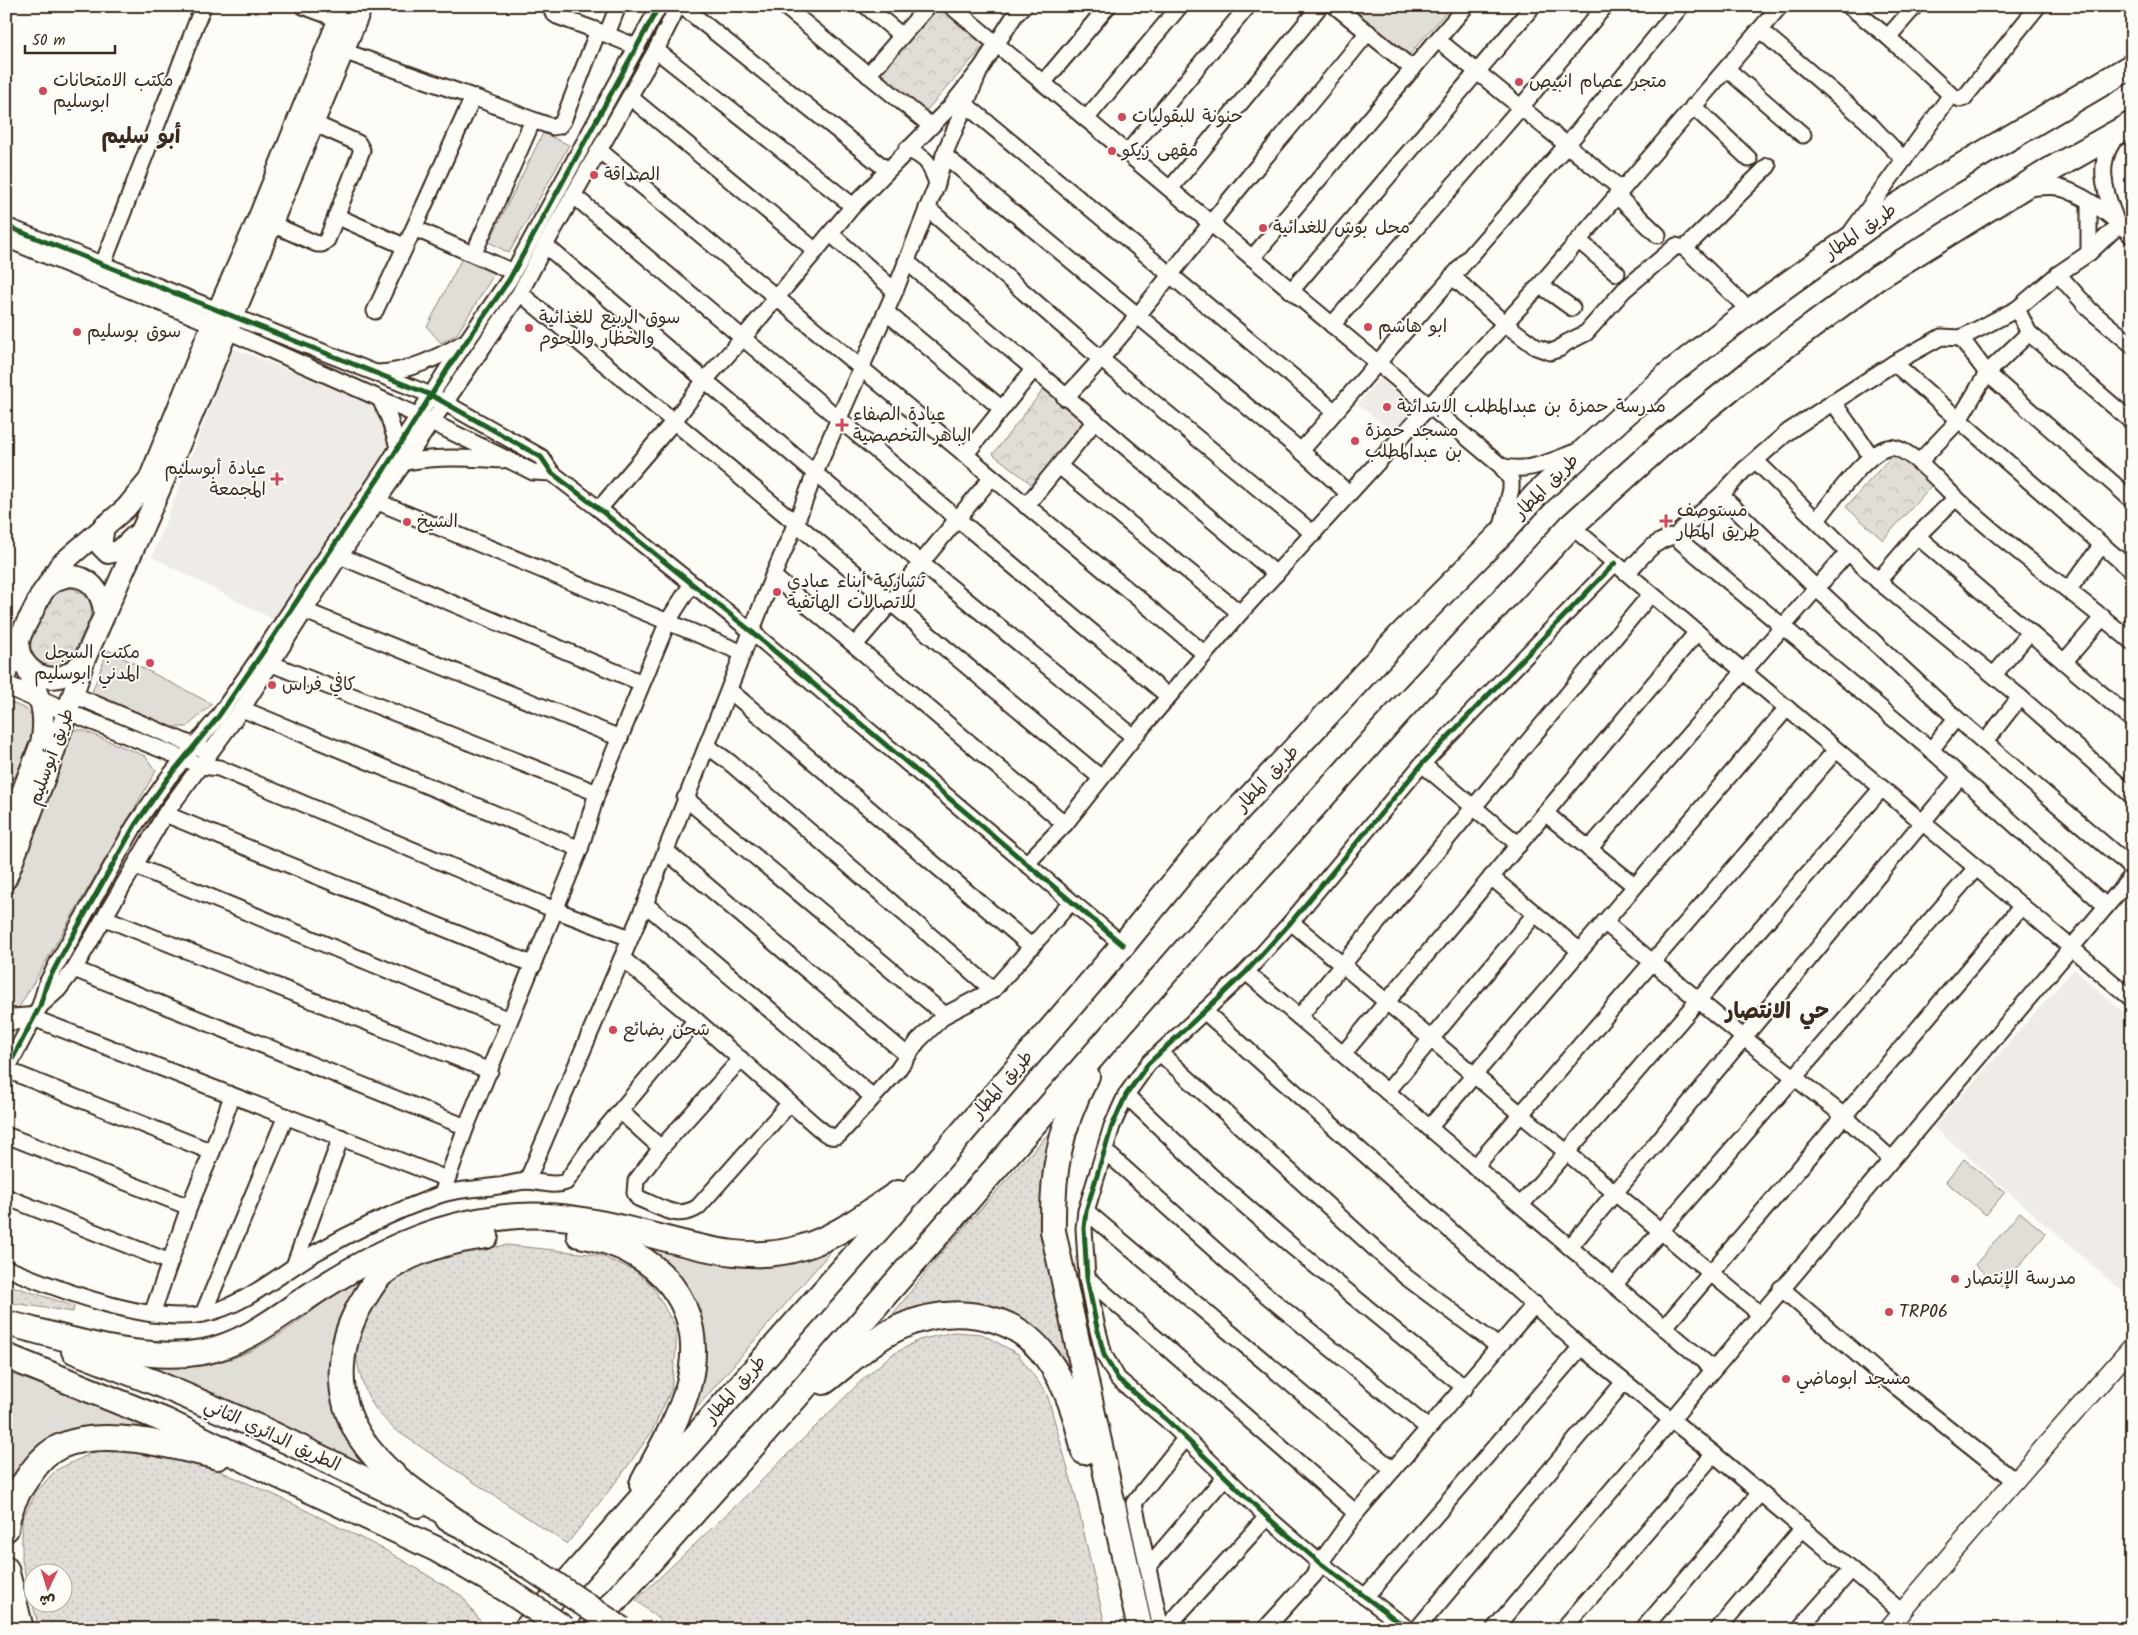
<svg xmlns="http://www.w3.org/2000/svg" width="2138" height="1635" viewBox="0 0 2138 1635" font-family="Kalam,'Playpen Sans Arabic',sans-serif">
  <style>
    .built { fill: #efece7 }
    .grass { fill: url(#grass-dots); stroke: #8e847a; fill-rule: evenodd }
    .park { fill: url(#park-crowns); stroke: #8e847a }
    .garden { fill: #e1ded7; stroke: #8e847a }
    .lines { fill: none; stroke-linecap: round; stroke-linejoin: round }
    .minor-casing { stroke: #3b2a1e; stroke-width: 19 }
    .tertiary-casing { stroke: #3b2a1e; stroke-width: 21 }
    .secondary-casing { stroke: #3b2a1e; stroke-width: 24 }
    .trunk-casing { stroke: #3b2a1e; stroke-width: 28 }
    .minor { stroke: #fdfcf7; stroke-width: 15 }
    .tertiary { stroke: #fdfcf7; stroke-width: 18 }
    .secondary { stroke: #fdfcf7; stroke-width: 20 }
    .trunk { stroke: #fdfcf7; stroke-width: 24 }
    .trunk-bridge-casing { stroke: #3b2a1e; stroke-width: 28; stroke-linecap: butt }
    .trunk-bridge { stroke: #fdfcf7; stroke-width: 24 }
    .cycleway-casing { stroke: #fdfcf7; stroke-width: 8 }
    .cycleway { stroke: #1b5e20; stroke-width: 5 }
    .poi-dot { fill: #d1495b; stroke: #fdfcf7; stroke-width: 2 }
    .labels { text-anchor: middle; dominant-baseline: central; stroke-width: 4; stroke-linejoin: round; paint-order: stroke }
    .poi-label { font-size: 18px; fill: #3b2a1e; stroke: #fdfcf7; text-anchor: start }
    .street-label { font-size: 18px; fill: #3b2a1e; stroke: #fdfcf7 }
    .district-label { font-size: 22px; font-weight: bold; fill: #3b2a1e; stroke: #fdfcf7 }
  </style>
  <defs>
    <pattern id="grass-dots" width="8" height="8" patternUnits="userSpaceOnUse" patternTransform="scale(1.25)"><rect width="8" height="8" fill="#e1ded7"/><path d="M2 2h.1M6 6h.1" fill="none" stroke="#c2bfb8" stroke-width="1.8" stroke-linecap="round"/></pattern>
    <pattern id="park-crowns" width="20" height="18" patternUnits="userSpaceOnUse" patternTransform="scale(1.25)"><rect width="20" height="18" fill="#e1ded7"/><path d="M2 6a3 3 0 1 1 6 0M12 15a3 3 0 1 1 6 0" fill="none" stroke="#c2bfb8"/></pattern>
  </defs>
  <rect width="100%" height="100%" fill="#fdfcf7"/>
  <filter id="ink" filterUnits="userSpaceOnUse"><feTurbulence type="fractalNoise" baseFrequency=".02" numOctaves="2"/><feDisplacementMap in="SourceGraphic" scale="10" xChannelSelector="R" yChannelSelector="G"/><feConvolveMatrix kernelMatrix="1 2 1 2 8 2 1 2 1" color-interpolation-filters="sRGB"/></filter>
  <g filter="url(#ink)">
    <g class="built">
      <polygon points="233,348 378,405 394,445 276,621 152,557"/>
      <polygon points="1380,378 1416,410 1395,434 1358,404"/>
      <polygon points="2074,969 2132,1020 2132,1300 1934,1127"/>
    </g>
    <g class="grass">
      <polygon points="1048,1134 1051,1150 1082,1409 1060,1363 966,1304 914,1308 881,1329 942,1252"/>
      <path d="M 507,1245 L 599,1255 L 634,1270 L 653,1287 L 676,1328 L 676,1351 L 671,1390 L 651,1433 L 622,1474 L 567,1544 L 394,1429 C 389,1423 383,1418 378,1412 C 362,1391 351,1354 359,1329 C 361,1323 365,1317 368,1312 C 376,1297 386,1286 401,1276 C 432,1257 471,1251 507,1245 Z"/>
      <polygon points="6,1284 74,1306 73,1312 6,1302"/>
      <polygon points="953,1332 982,1334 1018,1354 1047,1394 1075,1494 1106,1629 670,1629 636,1600 750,1492 860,1382 890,1356 919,1340"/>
      <path d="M 167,1448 L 279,1497 L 387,1551 L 462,1596 L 486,1629 L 39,1629 L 22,1561 L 22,1519 L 37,1491 L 56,1470 L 96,1451 ZM 32,1572 L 62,1572 L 62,1602 L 32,1602 Z"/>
    </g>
    <g class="park">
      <polygon points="935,6 938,6 985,45 924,113 876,75"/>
      <polygon points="1047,385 1089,419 1035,487 993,454"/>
      <polygon points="1895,452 1932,485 1883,540 1846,507"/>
      <path d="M 72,588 C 80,592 89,596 91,606 C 93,616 86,626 82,635 C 75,650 70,669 50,667 C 44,667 38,663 34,658 C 31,653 30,648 31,643 C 32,634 47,600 54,594 C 59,589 66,589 72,588 Z"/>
    </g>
    <g class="garden">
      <polygon points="1350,6 1442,6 1447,11 1408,56"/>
      <polygon points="543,133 569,145 509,253 489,242"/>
      <polygon points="463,256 496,271 457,334 441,343 427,327"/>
      <polygon points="108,650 212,704 187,727 173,727 98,695 92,692"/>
      <polygon points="7,701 26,709 34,718 31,737 6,800"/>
      <polygon points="70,730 82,730 145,756 156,771 17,1011 6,1010 6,906"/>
      <polygon points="1964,1159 2005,1192 1986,1215 1946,1182"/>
      <polygon points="2020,1212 2046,1234 2001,1287 1975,1265"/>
      <polygon points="581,1230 648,1241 837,1244 681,1426 687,1294"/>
      <path d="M 370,1266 C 341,1310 325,1330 332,1386 L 394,1480 L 121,1360 C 151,1362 182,1367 212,1363 C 267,1356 326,1298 370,1266 Z"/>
      <polygon points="6,1372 114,1411 162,1434 106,1427 6,1495"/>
    </g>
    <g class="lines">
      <g class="minor-casing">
        <g id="minor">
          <polyline points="303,6 338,19"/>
          <polyline points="553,6 553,13 557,16 598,31"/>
          <polyline points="682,6 887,170"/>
          <polyline points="784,6 931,126"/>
          <polyline points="866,6 902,36"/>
          <polyline points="951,6 1501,466 1511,480 1511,489 1501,531"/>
          <polyline points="1335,6 1413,69"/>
          <polyline points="1849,6 1888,37 1951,95 1960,99 1964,98 2038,6"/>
          <polyline points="1760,30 1867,121 1904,160"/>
          <polyline points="607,34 618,6"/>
          <polyline points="1888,37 1915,6"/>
          <polyline points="1438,40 1621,189"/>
          <polyline points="656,50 853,206"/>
          <polyline points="343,51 473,97"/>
          <polyline points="1727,69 1803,135"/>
          <polyline points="868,75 928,6"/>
          <polyline points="1043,83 1108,6"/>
          <polyline points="630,97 816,251"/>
          <polyline points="965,104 1334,411"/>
          <polyline points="1693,106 1749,159"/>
          <polyline points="1086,119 1180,6"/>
          <polyline points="533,120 553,127 559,126 563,121 598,31 637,47"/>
          <path d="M 907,149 C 928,159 929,162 937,183"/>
          <polyline points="599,150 1205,654"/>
          <polyline points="1127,153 1248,6"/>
          <polyline points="944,155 1301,451 1348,493"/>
          <path d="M 2026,188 C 2036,188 2047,185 2057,187 C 2085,194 2112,216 2132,236"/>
          <polyline points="1170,189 1320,6"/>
          <polyline points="573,195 1168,696"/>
          <polyline points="1616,195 1658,235"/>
          <polyline points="927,208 1102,360 1314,534"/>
          <polyline points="336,216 404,246"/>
          <path d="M 2115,218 C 2104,190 2095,160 2118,135"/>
          <polyline points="272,224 317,244 322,244 327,240 362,150 358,143 313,123"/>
          <polyline points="6,226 431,395 541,457 552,473 599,509 752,632 1123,945"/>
          <polyline points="414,228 473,97 533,120 474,253"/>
          <polyline points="1852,231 1951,95"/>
          <polyline points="831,234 895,291"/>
          <polyline points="6,239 212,324 419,416 533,472 552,473"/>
          <polyline points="1578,240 1617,273"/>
          <polyline points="545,245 921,563 1134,737"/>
          <polyline points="2089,253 2089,203"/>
          <polyline points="1252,258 1466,6"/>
          <polyline points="906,261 1276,574"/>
          <polyline points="103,264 203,6"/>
          <polyline points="2058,274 2090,310 2132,345"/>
          <polyline points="1452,276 1504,323 1536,347 1550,352 1559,349 1566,343 1586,333 1624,290 1676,246 1685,248"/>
          <polyline points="1540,285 1572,308"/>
          <polyline points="1291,291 1533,6"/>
          <path d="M 520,293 C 715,454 907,618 1101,778"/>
          <polyline points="2017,309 2029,333 2132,422"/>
          <polyline points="375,311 414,228 513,272"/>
          <polyline points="1750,311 1685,248 1768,166"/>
          <polyline points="886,312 1002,409"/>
          <polyline points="1332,325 1522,106 1605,6"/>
          <polyline points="1961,338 1987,373 2132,500"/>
          <polyline points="1894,363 2132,571"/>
          <path d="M 377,373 C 408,372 437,358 463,343"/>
          <path d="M 1065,398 C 1118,343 1164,283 1211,223 C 1262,159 1317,97 1368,32"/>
          <polyline points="380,399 389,418 398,447"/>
          <polyline points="1833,402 1871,456"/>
          <polyline points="1301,451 1566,146 1681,6"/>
          <polyline points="965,455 1033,370"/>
          <polyline points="1756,461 1878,581 2020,697 2132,796"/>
          <path d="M 406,462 C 438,456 470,458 502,460"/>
          <polyline points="1919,462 1959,420 1987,373 2029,333"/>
          <polyline points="1059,466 1240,613"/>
          <path d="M 1501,466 C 1527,474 1553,460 1578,451"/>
          <polyline points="1721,495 1816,588 1956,718 2132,868"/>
          <polyline points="378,502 743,653"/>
          <polyline points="1026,506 1095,421"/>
          <polyline points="599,509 674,421 705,380 743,338 853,206 951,106 981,68 1015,15 1024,6"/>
          <path d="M 1817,520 C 1832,501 1865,454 1887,448 C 1906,442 1943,486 1956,498 C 2011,550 2074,592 2132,642"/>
          <polyline points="1571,526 2132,999"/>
          <polyline points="1678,535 1680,541 1931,750 2106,906"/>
          <polyline points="1917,536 2132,720"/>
          <polyline points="340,556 642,683"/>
          <path d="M 1627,573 C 1644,555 1653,540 1678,535 L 1679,532 L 1721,495 L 1744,470 L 1789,431 L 1894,363 L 1941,337 L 1961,338 L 2017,309 L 2058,274 L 2089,253 L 2120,224"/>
          <polyline points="773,576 1065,824"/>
          <polyline points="1878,581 1917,536 1956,498"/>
          <polyline points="2069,589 2101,546"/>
          <polyline points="305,611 620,738"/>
          <polyline points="855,645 890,604 921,563 992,477"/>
          <polyline points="2064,662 2103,617"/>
          <polyline points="272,664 597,793"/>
          <polyline points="1994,675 2030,632"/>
          <polyline points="729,690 1032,947"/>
          <polyline points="74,695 204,750"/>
          <polyline points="242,709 580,849"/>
          <polyline points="68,712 185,759 201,766 219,768 555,910 630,938"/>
          <polyline points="1985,742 2020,697"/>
          <polyline points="707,746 728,761 993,990"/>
          <polyline points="1931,750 1956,718"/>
          <polyline points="1422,764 1519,845"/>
          <polyline points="685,798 945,1015"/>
          <polyline points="1545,813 1635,886"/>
          <polyline points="165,814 534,965"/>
          <polyline points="1589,849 1848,552"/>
          <polyline points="666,851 907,1055"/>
          <polyline points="1026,864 1065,824 1134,737 1240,613 1540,285 1780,6"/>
          <polyline points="135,866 509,1020"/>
          <polyline points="1491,877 1580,951"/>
          <polyline points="645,904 873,1097"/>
          <polyline points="105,918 490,1071"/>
          <polyline points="1291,922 1760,1314"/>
          <polyline points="1604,922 1744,1038 1844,1116 1891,1159"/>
          <path d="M 622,958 L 696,1020 L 816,1126 C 823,1131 830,1140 839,1135 L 897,1071 L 918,1041 L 945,1015 L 993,990 L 1071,902"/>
          <polyline points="74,969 466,1127"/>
          <polyline points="1246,972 1713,1369"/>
          <polyline points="40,1006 58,990 74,969 165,814 242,709 340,556 520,293 545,245 656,50 678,6"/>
          <polyline points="1204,1011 1581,1347 1714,1454 1902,1612"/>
          <polyline points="1299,1017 1651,594"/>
          <polyline points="33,1018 447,1179"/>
          <polyline points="1160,1053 1406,1277 1498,1346"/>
          <polyline points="1343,1054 1697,632"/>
          <path d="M 741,1059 L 661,1148 L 636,1181 L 635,1193 L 638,1198 C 659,1206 677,1221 698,1207 L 790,1103"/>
          <polyline points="7,1070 212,1152"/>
          <polyline points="6,1071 40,1006 47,983 58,962 135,825 168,778 218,717 261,655 384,470 448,368 509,280 659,6"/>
          <polyline points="1387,1092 1535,914"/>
          <polyline points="1126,1095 1210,1175 1294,1248 1465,1388"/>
          <polyline points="620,1111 661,1148"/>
          <polyline points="1429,1128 1787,708"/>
          <polyline points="6,1135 189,1207"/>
          <polyline points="1105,1151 1254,1285 1428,1428"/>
          <polyline points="1475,1167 1836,750"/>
          <polyline points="527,1181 645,904 773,576 796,523 815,473 895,291 937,184 944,155 981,68"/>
          <polyline points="442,1194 466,1127 580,849 597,793 668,621 691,585"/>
          <polyline points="6,1197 170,1262"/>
          <polyline points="1521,1205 1882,788"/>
          <polyline points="1086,1211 1393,1470"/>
          <polyline points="1570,1247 1960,777"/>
          <polyline points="294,1266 341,1137"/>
          <path d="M 6,1268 C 57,1289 149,1325 203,1314 C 245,1306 279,1274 315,1253 C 355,1230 396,1211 439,1195 C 457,1189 479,1189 498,1186 C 508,1185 519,1181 528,1181 C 540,1182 554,1187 566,1182 L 594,1142 L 696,1020"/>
          <polyline points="1087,1278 1356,1513"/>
          <polyline points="1614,1285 1976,868"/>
          <polyline points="1781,1288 1879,1373 2015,1481"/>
          <polyline points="152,1314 189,1207 212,1152 232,1096"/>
          <polyline points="203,1314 286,1116"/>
          <polyline points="1664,1328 2022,906"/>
          <polyline points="1148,1567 1225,1477"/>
          <polyline points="1365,1597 1581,1347"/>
          <polyline points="1161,1629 1134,1503 1185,1439"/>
          <polyline points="1165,1629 1267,1517"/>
          <polyline points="1265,1629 1314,1575 1320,1563 1356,1513 1535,1304"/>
          <polyline points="1408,1629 1320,1563 1267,1517 1167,1420 1118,1379 1104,1355 1096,1323 1087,1278 1084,1228 1086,1211 1112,1126 1126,1095 1148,1064 1246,972 1291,922 1422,764 1615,563"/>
          <polyline points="1417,1629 1624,1382"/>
          <polyline points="1494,1629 2132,876"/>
          <polyline points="1563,1629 1714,1454"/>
          <polyline points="1643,1629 1760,1493"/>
          <polyline points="1718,1629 1803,1528"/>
          <polyline points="1799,1629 1851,1570"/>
        </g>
      </g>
      <g class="tertiary-casing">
        <g id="tertiary">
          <polyline points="6,676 19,642"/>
          <polyline points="6,685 68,712"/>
          <path d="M 1888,1629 C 1967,1533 2050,1441 2132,1347"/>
        </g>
      </g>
      <g class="secondary-casing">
        <g id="secondary">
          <polyline points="104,526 101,546 108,553 119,551 136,535"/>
          <polyline points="47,586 60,565 126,508 149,480 212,324 259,217 344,6"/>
          <path d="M 104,613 C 102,584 76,564 49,585 C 41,591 38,602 33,611 C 29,620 20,632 19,642 C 17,656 28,670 40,675 C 58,683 71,673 84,661 L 186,430 L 362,6"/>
          <path d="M 6,834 L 41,743 C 48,711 38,693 25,665"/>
          <polyline points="6,879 50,764 84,661"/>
          <polyline points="6,1020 33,1018"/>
        </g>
      </g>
      <g class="trunk-casing">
        <g id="trunk">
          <path d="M 1087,1076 C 1059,1129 1052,1172 1053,1231 L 1140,1629"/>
          <path d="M 579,1235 C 657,1248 710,1305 688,1387 C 678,1421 658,1453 642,1484"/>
          <path d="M 6,1323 C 67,1338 140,1363 203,1352 C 250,1343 284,1311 323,1287 C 385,1248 443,1221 518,1216 C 555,1213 595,1221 631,1230 C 687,1243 746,1266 803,1247 C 839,1236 867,1213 898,1193"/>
          <polyline points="74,1351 156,1383 260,1428 418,1505"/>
          <polyline points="6,1356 166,1421 264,1469 436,1549 509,1591"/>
          <path d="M 824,1382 C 848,1364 870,1341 898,1328 C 947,1305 1011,1309 1046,1357 C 1067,1385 1077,1418 1084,1452"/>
          <polyline points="448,1519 463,1526 528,1566"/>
          <path d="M 463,1526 C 427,1500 384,1475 360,1437 C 332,1393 338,1339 365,1297 C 370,1289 376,1278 383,1273 C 411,1251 452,1240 486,1236"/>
          <path d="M 6,1529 C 8,1510 17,1492 28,1477 C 36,1465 47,1452 61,1446 C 104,1427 174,1446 218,1457"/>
          <polyline points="6,1569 21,1629"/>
          <polyline points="526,1629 925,1176 1123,945 1199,852 1401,635 1499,536 1537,494 1669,374 1750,311 1894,208 1946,175 2132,66"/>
          <polyline points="590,1629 784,1411 1196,938 1396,715 1571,526 1664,442 1756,368 1878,277 2052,169 2132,124"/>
        </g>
      </g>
      <use href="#minor" class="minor"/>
      <use href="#tertiary" class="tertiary"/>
      <use href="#secondary" class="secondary"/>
      <use href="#trunk" class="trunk"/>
      <g class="trunk-bridge-casing">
        <g id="trunk-bridge">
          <polyline points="528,1566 621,1629"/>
          <polyline points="509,1591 565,1629"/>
        </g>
      </g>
      <use href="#trunk-bridge" class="trunk-bridge"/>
      <g class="cycleway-casing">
        <g id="cycleway">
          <polyline points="6,226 431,395 541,457 552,473 599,509 752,632 1123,945"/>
          <polyline points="6,1071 40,1006 47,983 58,962 135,825 168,778 218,717 261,655 384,470 448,368 509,280 659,6"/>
          <polyline points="1408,1629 1320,1563 1267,1517 1167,1420 1118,1379 1104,1355 1096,1323 1087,1278 1084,1228 1086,1211 1112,1126 1126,1095 1148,1064 1246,972 1291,922 1422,764 1615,563"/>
        </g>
      </g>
      <use href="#cycleway" class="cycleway"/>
    </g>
  </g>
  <g class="poi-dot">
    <circle cx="1519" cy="82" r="5"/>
    <circle cx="43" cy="91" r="5"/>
    <circle cx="1122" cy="117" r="5"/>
    <circle cx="1112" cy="151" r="5"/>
    <circle cx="594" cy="175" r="5"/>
    <circle cx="1263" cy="228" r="5"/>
    <circle cx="1368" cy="327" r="5"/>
    <circle cx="529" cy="328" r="5"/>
    <circle cx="77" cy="332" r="5"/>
    <circle cx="1387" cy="407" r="5"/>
    <path d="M839.5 417.5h5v5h5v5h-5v5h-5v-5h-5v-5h5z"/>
    <circle cx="1355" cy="441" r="5"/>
    <path d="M274.5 471.5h5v5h5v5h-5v5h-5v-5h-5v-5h5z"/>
    <path d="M1663.5 513.5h5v5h5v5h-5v5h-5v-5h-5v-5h5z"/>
    <circle cx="407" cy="522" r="5"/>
    <circle cx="777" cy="592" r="5"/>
    <circle cx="150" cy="663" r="5"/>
    <circle cx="272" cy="685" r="5"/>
    <circle cx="613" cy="1030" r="5"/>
    <circle cx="1955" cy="1279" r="5"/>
    <circle cx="1889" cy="1312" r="5"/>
    <circle cx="1786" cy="1379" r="5"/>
  </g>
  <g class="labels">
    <g class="poi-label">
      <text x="53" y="81">مكتب الامتحانات<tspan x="53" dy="21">ابوسليم</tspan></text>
      <text x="1529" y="82">متجر عصام انبيص</text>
      <text x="1132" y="117">حنونة للبقوليات</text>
      <text x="1122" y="151">مقهى زيكو</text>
      <text x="604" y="175">الصداقة</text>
      <text x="1273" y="228">محل بوش للغدائية</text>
      <text x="539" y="318">سوق الربيع للغذائية<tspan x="539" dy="21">والخظار واللحوم</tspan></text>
      <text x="1378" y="327">ابو هاشم</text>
      <text x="87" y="332">سوق بوسليم</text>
      <text x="1397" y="407">مدرسة حمزة بن عبدالمطلب الابتدائية</text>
      <text x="853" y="415">عيادة الصفاء<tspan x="853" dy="21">الباهر التخصصية</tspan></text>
      <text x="1365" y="431">مسجد حمزة<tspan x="1365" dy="21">بن عبدالمطلب</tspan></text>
      <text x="266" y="469" text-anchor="end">عيادة أبوسليم<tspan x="266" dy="21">المجمعة</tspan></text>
      <text x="1677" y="511">مستوصف<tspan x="1677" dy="21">طريق المطار</tspan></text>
      <text x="417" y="522">الشيخ</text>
      <text x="787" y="582">تشاركية أبناء عبادي<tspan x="787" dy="21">للاتصالات الهاتفية</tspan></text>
      <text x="140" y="653" text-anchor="end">مكتب السجل<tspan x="140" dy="21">المدني ابوسليم</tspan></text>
      <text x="282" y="685">كافي فراس</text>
      <text x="623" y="1030">شحن بضائع</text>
      <text x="1965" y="1279">مدرسة الإنتصار</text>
      <text x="1899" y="1312">TRP06</text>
      <text x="1796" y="1379">مسجد ابوماضي</text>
    </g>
    <g class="street-label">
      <text transform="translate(1861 232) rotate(-35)">طريق المطار</text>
      <text transform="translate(1547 487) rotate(-45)">طريق المطار</text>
      <text transform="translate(52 757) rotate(-70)">طريق أبوسليم</text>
      <text transform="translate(1268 779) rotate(-47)">طريق المطار</text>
      <text transform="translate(1003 1085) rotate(-49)">طريق المطار</text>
      <text transform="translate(736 1390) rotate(-49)">طريق المطار</text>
      <text transform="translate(272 1436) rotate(25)">الطريق الدائري الثاني</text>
    </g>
    <g class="district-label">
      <text x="141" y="137">أبو سليم</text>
      <text x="1777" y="1012">حي الانتصار</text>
    </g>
  </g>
  <rect width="2138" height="1635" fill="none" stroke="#fdfcf7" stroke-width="25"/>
  <rect x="12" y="12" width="2113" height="1610" fill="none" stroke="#3b2a1e" stroke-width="2" filter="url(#ink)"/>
  <g transform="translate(48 1588) rotate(184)"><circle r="24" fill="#fdfcf7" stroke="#afa8a0"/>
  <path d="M0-4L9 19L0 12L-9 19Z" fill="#d1495b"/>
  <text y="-8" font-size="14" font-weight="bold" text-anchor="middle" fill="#3b2a1e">ش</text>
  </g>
  <path d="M25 45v8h90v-8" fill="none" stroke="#3b2a1e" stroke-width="2.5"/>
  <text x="32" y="45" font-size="15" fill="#3b2a1e" stroke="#fdfcf7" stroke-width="4" paint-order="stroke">50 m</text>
</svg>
